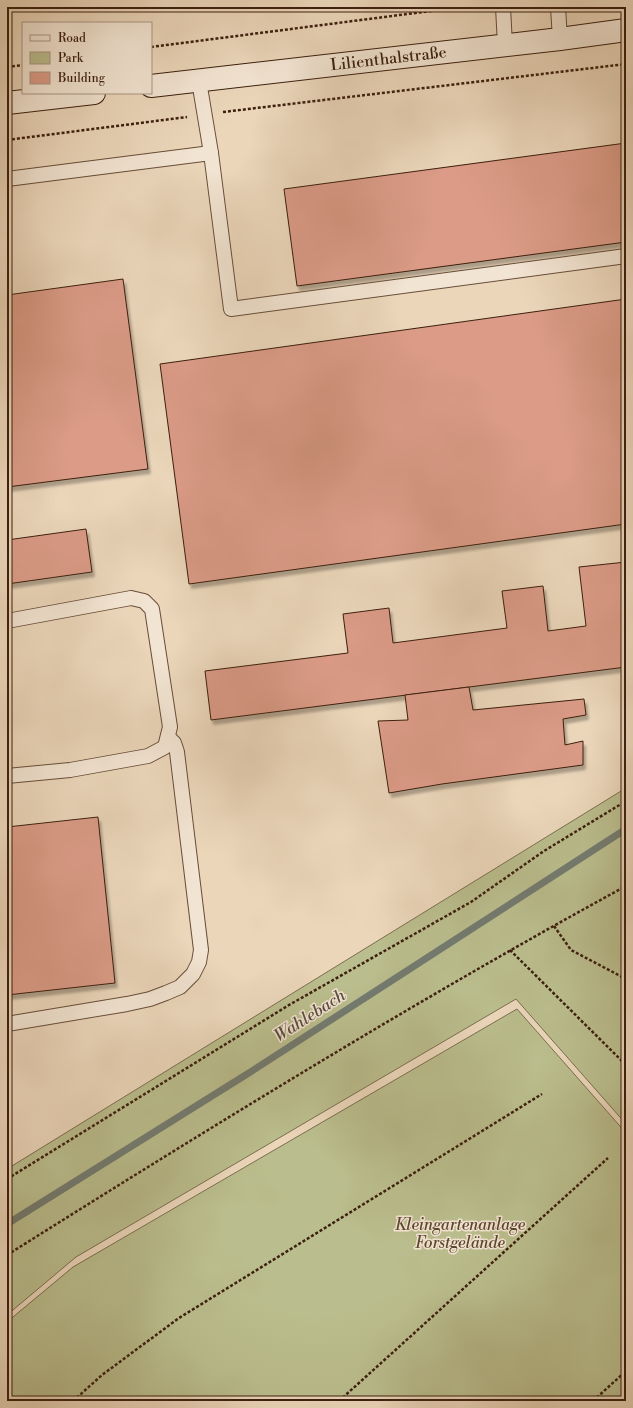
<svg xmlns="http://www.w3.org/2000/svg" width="633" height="1408" viewBox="0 0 633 1408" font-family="'Libre Bodoni',serif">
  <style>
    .green { fill: #babd8d; stroke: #7b6e4e }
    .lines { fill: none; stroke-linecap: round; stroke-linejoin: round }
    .stream { stroke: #737b70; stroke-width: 7 }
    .building { fill: #db9b87; stroke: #3c1f0e; filter: url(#shadow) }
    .lane-casing { stroke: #684d39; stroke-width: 16 }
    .secondary-casing { stroke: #3c1f0e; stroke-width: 24 }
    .path { stroke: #3c1f0e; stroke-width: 2.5; stroke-dasharray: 3 2; stroke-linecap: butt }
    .lane { stroke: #f2e4d2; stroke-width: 14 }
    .secondary { stroke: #f2e4d2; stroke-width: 22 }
    .labels { text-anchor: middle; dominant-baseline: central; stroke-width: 3; stroke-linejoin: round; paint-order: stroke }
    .street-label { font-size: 16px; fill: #3c1f0e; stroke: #f2e4d2 }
    .park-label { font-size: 16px; font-style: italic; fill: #5c462e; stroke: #f2e4d2 }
    .water-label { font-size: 17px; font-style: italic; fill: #584d3f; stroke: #f2e4d2 }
  </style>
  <defs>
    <filter id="shadow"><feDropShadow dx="2.5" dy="4.5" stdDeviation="1" flood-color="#0004"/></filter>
  </defs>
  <rect width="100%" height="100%" fill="#ebd6ba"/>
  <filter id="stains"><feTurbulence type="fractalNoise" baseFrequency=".005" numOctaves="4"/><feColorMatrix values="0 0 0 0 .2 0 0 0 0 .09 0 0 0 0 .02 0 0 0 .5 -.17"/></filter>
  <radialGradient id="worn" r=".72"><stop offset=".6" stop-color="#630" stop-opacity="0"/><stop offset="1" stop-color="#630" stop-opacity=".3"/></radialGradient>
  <g class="green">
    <polygon points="626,788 626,1124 516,999 76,1257 7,1315 7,1169"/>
    <polygon points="517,1009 626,1133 626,1401 7,1401 7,1322 73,1267"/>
  </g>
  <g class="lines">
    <polyline class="stream" points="7,1224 252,1071 626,829"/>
  </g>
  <g class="building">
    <polygon points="626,143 626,242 297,286 284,189"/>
    <polygon points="123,279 148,469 7,487 7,295"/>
    <polygon points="626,299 626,524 189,584 160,364"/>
    <polygon points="86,529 92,572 7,584 7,540"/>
    <polygon points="626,562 626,667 211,720 205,671 348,653 343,614 389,608 393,643 507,628 502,591 543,586 548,631 586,626 579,567"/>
    <polygon points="469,687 473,710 584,699 586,715 563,719 565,745 583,741 583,765 442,784 389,793 378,721 408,720 405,695"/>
    <polygon points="98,817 115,983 7,995 7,827"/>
  </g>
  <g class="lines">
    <g class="lane-casing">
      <g id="lane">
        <polyline points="503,7 505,45"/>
        <polyline points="558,7 560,39"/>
        <polyline points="199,81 211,153 231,309 626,256"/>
        <polyline points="7,179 211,153"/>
        <polyline points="7,621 131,598 144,601 152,609 170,727 165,747 148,756 70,770 7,776"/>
        <polyline points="7,1024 127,1004 150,999 166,993 180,987 193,974 199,962 201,950 177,752 174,743 168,737"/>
      </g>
    </g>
    <g class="secondary-casing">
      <g id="secondary">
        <path id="s1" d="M 151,86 L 560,39 L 626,30"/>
        <polyline points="7,103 94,93"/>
      </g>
    </g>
    <g class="path">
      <polyline points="151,47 462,7"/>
      <polyline points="7,67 23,65"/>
      <polyline points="223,112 626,64"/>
      <polyline points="7,140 187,117"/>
      <polyline points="554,926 571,950 626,979"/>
      <polyline points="510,950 626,1065"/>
      <polyline points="7,1179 289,1005 471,902 544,851 626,801"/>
      <path d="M 7,1255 C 211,1127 415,1001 626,886"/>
      <polyline points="73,1401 102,1375 179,1318 542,1094"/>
      <polyline points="339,1401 608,1158"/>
      <polyline points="593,1401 626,1371"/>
    </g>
    <use href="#lane" class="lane"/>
    <use href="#secondary" class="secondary"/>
  </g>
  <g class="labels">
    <g class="street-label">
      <text stroke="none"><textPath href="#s1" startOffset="239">Lilienthalstraße</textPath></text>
    </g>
    <g class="park-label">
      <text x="460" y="1225">Kleingartenanlage<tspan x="460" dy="18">Forstgelände</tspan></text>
    </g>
    <g class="water-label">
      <text transform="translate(310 1016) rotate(-33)">Wahlebach</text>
    </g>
  </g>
  <rect width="633" height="1408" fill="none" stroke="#ebd6ba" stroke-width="24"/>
  <rect x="8" y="8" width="617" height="1392" fill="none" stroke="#3c1f0e" stroke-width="2"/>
  <rect x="12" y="12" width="609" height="1384" fill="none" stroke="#3c1f0e"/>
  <rect x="22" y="22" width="130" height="72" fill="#f2e4d2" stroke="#a99584"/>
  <rect x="30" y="35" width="20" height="6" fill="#f2e4d2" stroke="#a99584"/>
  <text x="58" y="42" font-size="12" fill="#3c1f0e">Road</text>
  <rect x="30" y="52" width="20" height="12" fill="#babd8d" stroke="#a99584"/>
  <text x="58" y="62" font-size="12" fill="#3c1f0e">Park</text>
  <rect x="30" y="72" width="20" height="12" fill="#db9b87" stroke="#a99584"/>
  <text x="58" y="82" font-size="12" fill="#3c1f0e">Building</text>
  <rect width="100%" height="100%" filter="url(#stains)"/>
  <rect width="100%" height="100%" fill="url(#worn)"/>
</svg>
